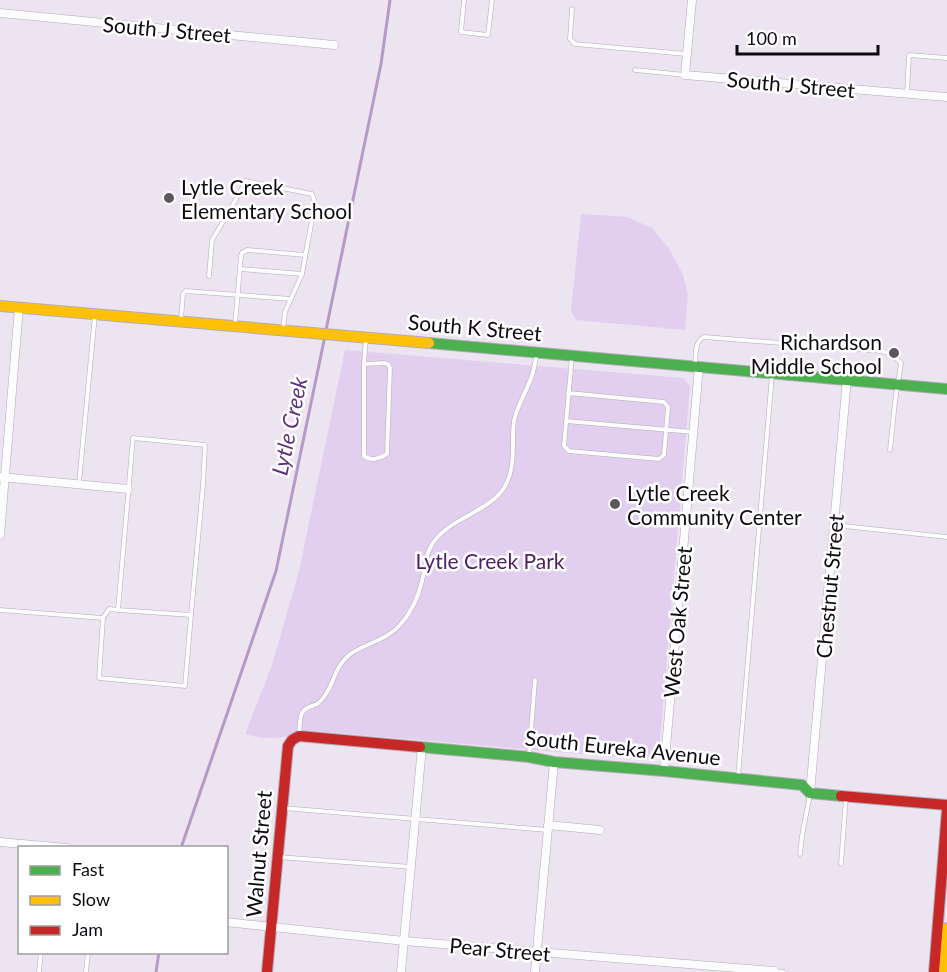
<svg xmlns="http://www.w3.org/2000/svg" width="947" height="972" viewBox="0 0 947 972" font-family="Lato,sans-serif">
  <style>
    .green { fill: #e2cfef }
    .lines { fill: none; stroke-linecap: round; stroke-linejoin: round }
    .stream { stroke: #b599c6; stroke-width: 3 }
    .lane-casing { stroke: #b2acb6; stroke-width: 5 }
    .street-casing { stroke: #b2acb6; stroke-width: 9 }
    .fast-casing { stroke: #b2acb6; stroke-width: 12 }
    .slow-casing { stroke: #b2acb6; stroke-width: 12 }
    .jam-casing { stroke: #b2acb6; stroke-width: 12 }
    .lane { stroke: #fcfbfd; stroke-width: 4 }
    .street { stroke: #fcfbfd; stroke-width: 8 }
    .fast { stroke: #4caf50; stroke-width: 10 }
    .slow { stroke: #ffc107; stroke-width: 10 }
    .jam { stroke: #c62828; stroke-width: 10 }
    .poi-dot { fill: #5c5660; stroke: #fff; stroke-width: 2 }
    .labels { text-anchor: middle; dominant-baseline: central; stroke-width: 5; stroke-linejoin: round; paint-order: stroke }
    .street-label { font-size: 21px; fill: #0f0a12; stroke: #fff }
    .poi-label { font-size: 21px; fill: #0f0a12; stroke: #fff; text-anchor: start }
    .park-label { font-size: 21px; fill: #4f2068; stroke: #fff }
    .water-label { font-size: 22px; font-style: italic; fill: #60317a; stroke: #fff }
  </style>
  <rect width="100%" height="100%" fill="#ece4f1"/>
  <g class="green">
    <polygon points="581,214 627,217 652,228 670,250 683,275 688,295 685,330 576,320 571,311"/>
    <path d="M 345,350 L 683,378 L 690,386 L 659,754 L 651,760 L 315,731 C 292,736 269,742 245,734 L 272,665 L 299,571 Z"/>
  </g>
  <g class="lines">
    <g class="stream">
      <polyline points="326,330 381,64 390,0"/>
      <polyline points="181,848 276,571 325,336"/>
      <polyline points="156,972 159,952"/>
    </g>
    <g class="lane-casing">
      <g id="lane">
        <polyline points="464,0 461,32 488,35 492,0"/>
        <polyline points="572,9 570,39 575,44 686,54"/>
        <polyline points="635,70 685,75"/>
        <polyline points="907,93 909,55 947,58"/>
        <polyline points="240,269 302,274"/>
        <polyline points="209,276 212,240 230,210 246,181 312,194 315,203 302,274 285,312 283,329"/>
        <polyline points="181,319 183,294 186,291 291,299"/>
        <polyline points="235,325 241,256 242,253 247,250 305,255"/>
        <path d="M 364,364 L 384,363 L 388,364 L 390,368 L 387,454 C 380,459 371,461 364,456 L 364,364 L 366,338"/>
        <path d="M 695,365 C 696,355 694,342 704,337 L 882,351 L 893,355 L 901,363 L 895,402 L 890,450"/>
        <polyline points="568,393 664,402 668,407 664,455 659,459 569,451 564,446 572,356"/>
        <polyline points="566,421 693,432"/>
        <polyline points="79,483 95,315"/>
        <polyline points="834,525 947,537"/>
        <polyline points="0,610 103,618 109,609 118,610 191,615 203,485 205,445 133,438 118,610"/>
        <polyline points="103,618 99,678 185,686 191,615"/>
        <path d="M 299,735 C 300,728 299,720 302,713 C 306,706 311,707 317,704 C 320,702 324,697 326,694 C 335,680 335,667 349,655 C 365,643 386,641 400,625 C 411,613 418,598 422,581 C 426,566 425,551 436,539 C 454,517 489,511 504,488 C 517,467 511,443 514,421 C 517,407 524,396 529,383 C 534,374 535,363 537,352"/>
        <polyline points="529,757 535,680"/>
        <polyline points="738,777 772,375"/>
        <polyline points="283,808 548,830"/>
        <polyline points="800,854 802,836 810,794"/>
        <polyline points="278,857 411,867"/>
        <polyline points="841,864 846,797"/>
        <polyline points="775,971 784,972"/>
        <polyline points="39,972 41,952"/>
        <polyline points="86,972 88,952"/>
      </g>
    </g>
    <g class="street-casing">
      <g id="street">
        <polyline points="692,0 685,75 947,97"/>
        <polyline points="0,13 334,45"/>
        <polyline points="1,477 128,489"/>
        <polyline points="0,535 19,307"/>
        <polyline points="664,771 699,366"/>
        <polyline points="810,793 847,379"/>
        <polyline points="548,825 600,830"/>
        <polyline points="0,842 67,848"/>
        <polyline points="226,922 404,941 774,971"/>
        <polyline points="401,972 422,747"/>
        <polyline points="535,972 554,762"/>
      </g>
    </g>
    <g class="fast-casing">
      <g id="fast">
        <polyline points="429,343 947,389"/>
        <polyline points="420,747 529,757 554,762 664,771 802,785 810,793 841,796"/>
      </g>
    </g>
    <g class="slow-casing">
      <g id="slow">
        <polyline points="0,306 429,343"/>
        <polyline points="943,972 947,928"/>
      </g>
    </g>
    <g class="jam-casing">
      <g id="jam">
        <polyline points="841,796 947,805"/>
        <polyline points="267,972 288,746 292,740 299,736 420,747"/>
        <polyline points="934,972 947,810"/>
      </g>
    </g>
    <use href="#lane" class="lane"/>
    <use href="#street" class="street"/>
    <use href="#fast" class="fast"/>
    <use href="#slow" class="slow"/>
    <use href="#jam" class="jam"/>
  </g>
  <g class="poi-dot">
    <circle cx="169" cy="198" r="6"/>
    <circle cx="894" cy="353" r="6"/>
    <circle cx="615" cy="504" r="6"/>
  </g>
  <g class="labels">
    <g class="street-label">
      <text transform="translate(167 29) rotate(5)">South J Street</text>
      <text transform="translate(791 84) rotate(5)">South J Street</text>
      <text transform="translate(475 327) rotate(5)">South K Street</text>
      <text transform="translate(829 586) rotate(-85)">Chestnut Street</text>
      <text transform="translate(677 622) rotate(-85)">West Oak Street</text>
      <text transform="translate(623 747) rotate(6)">South Eureka Avenue</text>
      <text transform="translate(258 854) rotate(-85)">Walnut Street</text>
      <text transform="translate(500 949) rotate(5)">Pear Street</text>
    </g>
    <g class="poi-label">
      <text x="181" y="186">Lytle Creek<tspan x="181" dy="24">Elementary School</tspan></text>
      <text x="882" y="341" text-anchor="end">Richardson<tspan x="882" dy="24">Middle School</tspan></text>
      <text x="627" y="492">Lytle Creek<tspan x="627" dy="24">Community Center</tspan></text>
    </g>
    <g class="park-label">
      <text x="490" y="560">Lytle Creek Park</text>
    </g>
    <g class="water-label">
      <text transform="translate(289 426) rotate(-78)">Lytle Creek</text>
    </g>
  </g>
  <rect x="18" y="846" width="210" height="108" fill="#ffffff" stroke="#9f9da0" stroke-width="1.5"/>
  <rect x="30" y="866" width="30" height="9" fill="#4caf50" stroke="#9f9da0" stroke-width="1.5"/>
  <text x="72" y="876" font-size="18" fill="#0f0a12">Fast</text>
  <rect x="30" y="896" width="30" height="9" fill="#ffc107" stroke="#9f9da0" stroke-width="1.5"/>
  <text x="72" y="906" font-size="18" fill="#0f0a12">Slow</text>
  <rect x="30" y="926" width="30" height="9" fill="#c62828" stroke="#9f9da0" stroke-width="1.5"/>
  <text x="72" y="936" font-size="18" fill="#0f0a12">Jam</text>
  <path d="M737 45v9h141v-9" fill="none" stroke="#0f0a12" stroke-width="3"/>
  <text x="746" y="45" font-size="18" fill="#0f0a12" stroke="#ffffff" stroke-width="4.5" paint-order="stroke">100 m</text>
</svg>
